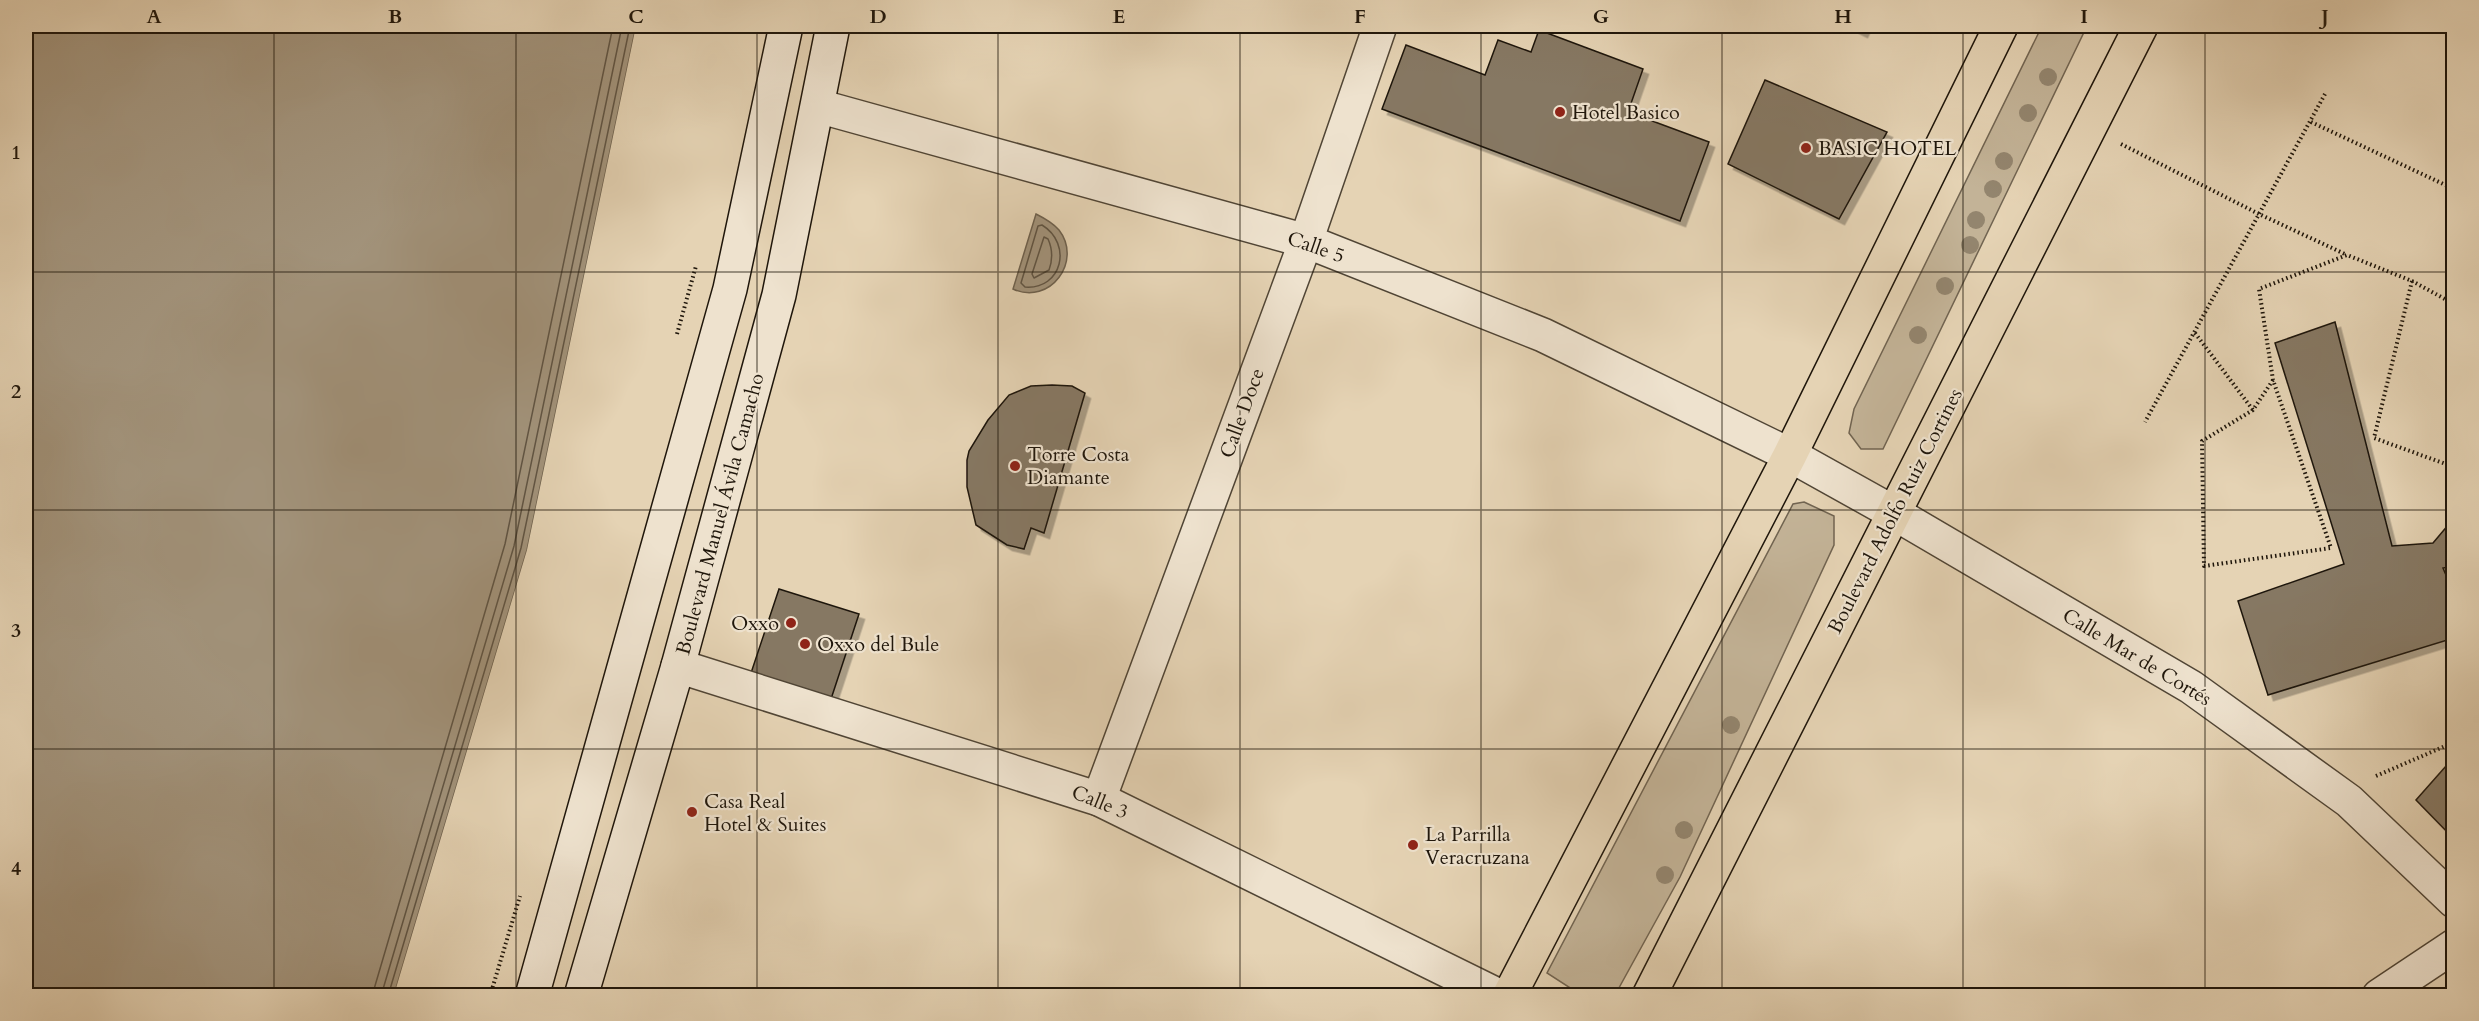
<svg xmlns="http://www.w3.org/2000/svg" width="2479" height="1021" viewBox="0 0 2479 1021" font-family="Cardo,serif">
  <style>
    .green { fill: #c3b397; stroke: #716451; stroke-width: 1.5 }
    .water { fill: #a2937b; stroke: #6e614e; stroke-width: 1.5 }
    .pier { fill: #e5d3b4 }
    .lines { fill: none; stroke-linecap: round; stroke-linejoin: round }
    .shore { stroke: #605443; stroke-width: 1.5 }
    .building { fill: #867863; stroke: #1f160b; stroke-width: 1.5; filter: url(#shadow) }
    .street-casing { stroke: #504535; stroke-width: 36 }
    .secondary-casing { stroke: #1f160b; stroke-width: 36 }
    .primary-casing { stroke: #1f160b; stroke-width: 36 }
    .path { stroke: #1f160b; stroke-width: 4; stroke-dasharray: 1.5 3; stroke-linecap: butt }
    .street { stroke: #eee2ce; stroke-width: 33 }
    .secondary { stroke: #eee2ce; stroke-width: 33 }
    .primary { stroke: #e5d3b4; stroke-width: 33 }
    .tree { fill: #93856e }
    .grid { fill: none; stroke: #1f160b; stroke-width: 1.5; stroke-opacity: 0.55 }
    .poi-dot { fill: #8f2418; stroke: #eee2ce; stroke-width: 2 }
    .labels { text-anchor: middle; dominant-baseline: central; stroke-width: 4.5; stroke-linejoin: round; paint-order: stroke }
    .poi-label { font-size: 20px; fill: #1f160b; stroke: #eee2ce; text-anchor: start }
    .street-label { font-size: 20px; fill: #1f160b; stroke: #eee2ce }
    .neatline { fill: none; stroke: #1f160b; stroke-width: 2 }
    .grid-label { font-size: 20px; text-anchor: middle; font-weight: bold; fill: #1f160b }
  </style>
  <defs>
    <filter id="shadow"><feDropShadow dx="5.5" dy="5.5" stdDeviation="0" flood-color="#0004"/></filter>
  </defs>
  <rect width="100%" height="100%" fill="#e5d3b4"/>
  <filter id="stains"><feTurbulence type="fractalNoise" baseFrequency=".00333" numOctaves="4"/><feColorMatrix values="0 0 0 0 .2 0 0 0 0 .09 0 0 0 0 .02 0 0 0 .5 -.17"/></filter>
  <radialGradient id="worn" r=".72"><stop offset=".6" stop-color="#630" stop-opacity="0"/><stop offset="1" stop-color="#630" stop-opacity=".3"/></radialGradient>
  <g class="green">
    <polygon points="2042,26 2087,26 1883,449 1861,449 1849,433 1854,409"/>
    <polygon points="1804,502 1834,516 1834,545 1680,877 1615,995 1581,995 1547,973 1793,504"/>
  </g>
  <g class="water">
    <polygon points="26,26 636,26 527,550 394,995 26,995"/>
    <path d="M 1036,214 C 1044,218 1053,223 1059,230 C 1083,261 1050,306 1013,289 Z"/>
  </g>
  <polygon class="pier" points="636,26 639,26 530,550 397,996 394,995 527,550"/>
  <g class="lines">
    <g class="shore">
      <path d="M 1042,225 C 1073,244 1062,290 1025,287 L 1021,283 L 1038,226 Z"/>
      <path d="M 1044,237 L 1048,239 C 1053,250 1053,259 1049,270 L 1034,278 L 1032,274 Z"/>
      <polyline points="372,996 505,544 613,26"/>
      <polyline points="381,996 514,546 622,26"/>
      <polyline points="388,996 521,548 630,26"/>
    </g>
  </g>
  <g class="building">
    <polygon points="1850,26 1865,26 1862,32"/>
    <polygon points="1539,30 1643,69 1628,112 1709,142 1680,221 1382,109 1406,45 1485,75 1498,40 1531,52"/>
    <polygon points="1765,80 1887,132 1839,219 1728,164"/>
    <polygon points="2335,322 2392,546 2433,543 2454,518 2454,566 2443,568 2454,594 2454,638 2268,695 2238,601 2344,564 2275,343"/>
    <polygon points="1052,385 1072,386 1085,393 1044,533 1031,528 1024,549 1007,545 976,525 967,487 967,460 969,451 988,420 1009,395 1031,386"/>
    <polygon points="779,589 859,614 831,699 751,673"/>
    <polygon points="2454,757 2454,839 2416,800"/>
  </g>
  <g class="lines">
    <g class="street-casing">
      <g id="street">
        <polyline points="818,106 1306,241 1543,335 1790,455 1894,513 2191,687 2349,801 2454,901"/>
        <polyline points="678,666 1099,799 1499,996"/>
        <polyline points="1099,799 1306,241 1380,26"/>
        <polyline points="2379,996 2454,946"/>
      </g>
    </g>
    <g class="secondary-casing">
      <g id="secondary">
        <polyline points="532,996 730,289 786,26"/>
        <polyline points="581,996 678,666 779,295 833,26"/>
      </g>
    </g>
    <g class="primary-casing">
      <g id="primary">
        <polyline points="1509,996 1790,455 2001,26"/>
        <polyline points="1649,996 2141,26"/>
      </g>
    </g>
    <g class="path">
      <polyline points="2325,94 2259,214 2347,255"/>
      <polyline points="2311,122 2454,189"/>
      <polyline points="2121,144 2259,214 2145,422"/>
      <polyline points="2412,281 2374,438 2454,467"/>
      <polyline points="2195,333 2253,410"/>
      <polyline points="677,334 696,266"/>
      <polyline points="2273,380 2253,410 2202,441 2204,566 2331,548 2273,380 2259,289 2347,255 2412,281 2454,304"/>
      <polyline points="2376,776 2450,744 2454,748"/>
      <polyline points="490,996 520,896"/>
    </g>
    <use href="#street" class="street"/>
    <use href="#secondary" class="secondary"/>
    <use href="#primary" class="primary"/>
  </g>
  <g class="tree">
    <circle cx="2048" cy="77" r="9"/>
    <circle cx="2028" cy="113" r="9"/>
    <circle cx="2004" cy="161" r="9"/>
    <circle cx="1993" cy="189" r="9"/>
    <circle cx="1976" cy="220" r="9"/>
    <circle cx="1970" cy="245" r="9"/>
    <circle cx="1945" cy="286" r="9"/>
    <circle cx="1918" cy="335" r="9"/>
    <circle cx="1731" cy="725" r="9"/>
    <circle cx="1684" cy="830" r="9"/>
    <circle cx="1665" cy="875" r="9"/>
  </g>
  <path class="grid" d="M 274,26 L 274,996M 516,26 L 516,996M 757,26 L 757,996M 998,26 L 998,996M 1240,26 L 1240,996M 1481,26 L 1481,996M 1722,26 L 1722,996M 1963,26 L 1963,996M 2205,26 L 2205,996M 26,272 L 2454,272M 26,510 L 2454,510M 26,749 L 2454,749"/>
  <g class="poi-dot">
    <circle cx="1560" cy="112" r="6"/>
    <circle cx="1806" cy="148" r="6"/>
    <circle cx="1015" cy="466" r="6"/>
    <circle cx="791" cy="623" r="6"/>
    <circle cx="805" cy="644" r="6"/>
    <circle cx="692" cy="812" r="6"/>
    <circle cx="1413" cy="845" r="6"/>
  </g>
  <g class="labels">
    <g class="poi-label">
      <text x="1572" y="112">Hotel Basico</text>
      <text x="1818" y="148">BASIC HOTEL</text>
      <text x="1027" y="454">Torre Costa<tspan x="1027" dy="23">Diamante</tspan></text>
      <text x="779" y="623" text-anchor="end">Oxxo</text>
      <text x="817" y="644">Oxxo del Bule</text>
      <text x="704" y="801">Casa Real<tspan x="704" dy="23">Hotel &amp; Suites</tspan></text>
      <text x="1425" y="834">La Parrilla<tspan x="1425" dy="23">Veracruzana</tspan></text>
    </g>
    <g class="street-label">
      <text transform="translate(1316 247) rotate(19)">Calle 5</text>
      <text transform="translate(1242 413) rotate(-70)">Calle Doce</text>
      <text transform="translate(1895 511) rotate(-63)">Boulevard Adolfo Ruiz Cortines</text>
      <text transform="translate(720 514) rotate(-75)">Boulevard Manuel Ávila Camacho</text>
      <text transform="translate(2137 657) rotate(31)">Calle Mar de Cortés</text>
      <text transform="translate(1100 802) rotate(22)">Calle 3</text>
    </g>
  </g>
  <rect width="2479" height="1021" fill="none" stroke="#e5d3b4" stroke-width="66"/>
  <rect x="33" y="33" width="2413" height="955" class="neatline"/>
  <g class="grid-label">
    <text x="154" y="23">A</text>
    <text x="395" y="23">B</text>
    <text x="636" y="23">C</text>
    <text x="878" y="23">D</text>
    <text x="1119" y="23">E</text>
    <text x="1360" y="23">F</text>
    <text x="1601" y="23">G</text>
    <text x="1843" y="23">H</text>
    <text x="2084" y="23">I</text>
    <text x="2325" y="23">J</text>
    <text x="16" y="159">1</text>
    <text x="16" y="398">2</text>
    <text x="16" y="637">3</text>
    <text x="16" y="875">4</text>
  </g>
  <rect width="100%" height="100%" filter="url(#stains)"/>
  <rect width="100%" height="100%" fill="url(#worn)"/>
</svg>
